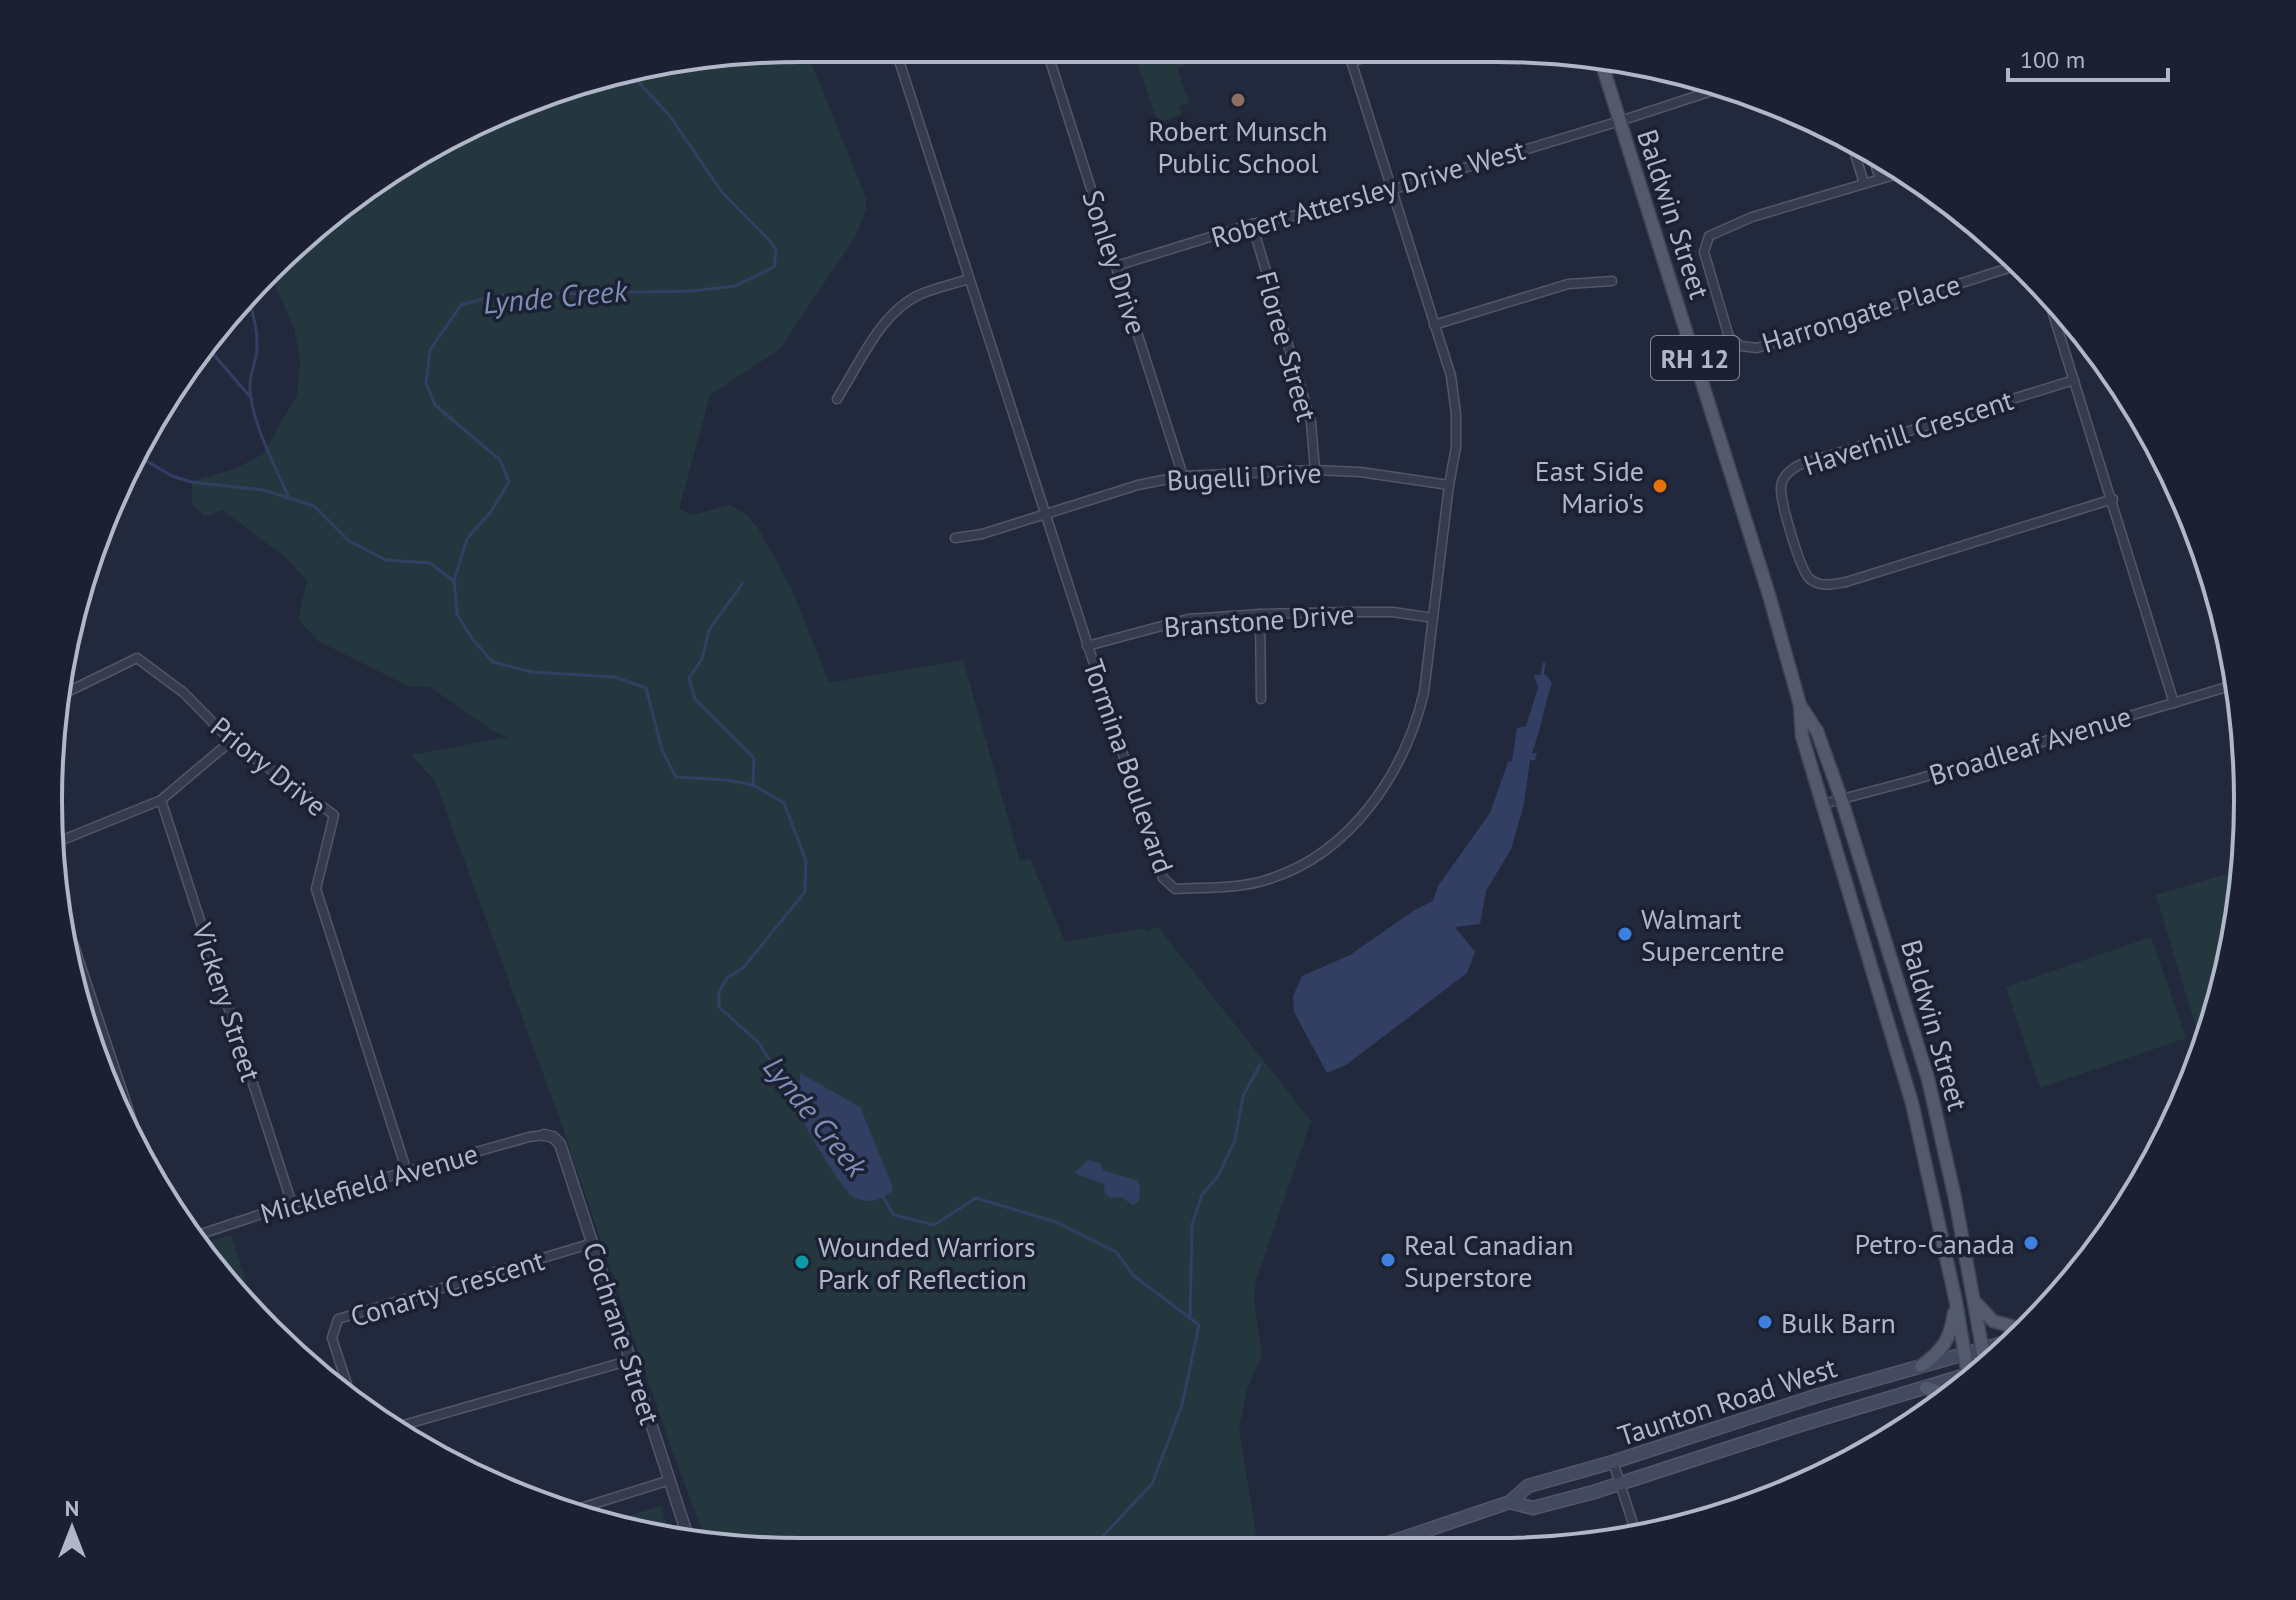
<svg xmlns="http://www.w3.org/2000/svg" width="2296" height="1600" viewBox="0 0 2296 1600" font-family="'PT Sans',sans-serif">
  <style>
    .green { fill: #24373e }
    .water { fill: #323f63 }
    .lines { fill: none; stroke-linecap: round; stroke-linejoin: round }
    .stream { stroke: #323f63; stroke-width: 3 }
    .minor-casing { stroke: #515668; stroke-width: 11 }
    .tertiary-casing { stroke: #515668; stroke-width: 13 }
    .secondary-casing { stroke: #515668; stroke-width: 15 }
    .primary-casing { stroke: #3f4556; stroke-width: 15 }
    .minor { stroke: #363c4d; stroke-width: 8 }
    .tertiary { stroke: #363c4d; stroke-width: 10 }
    .secondary { stroke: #434a60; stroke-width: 12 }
    .primary { stroke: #535a6d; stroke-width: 12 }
    .education-dot { fill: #8d6e63; stroke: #1b2132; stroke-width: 3 }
    .food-dot { fill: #e8710a; stroke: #1b2132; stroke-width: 3 }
    .shop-dot { fill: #3f7fe0; stroke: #1b2132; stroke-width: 3 }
    .culture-dot { fill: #0f9aa8; stroke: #1b2132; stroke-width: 3 }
    .labels { text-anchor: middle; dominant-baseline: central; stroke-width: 7; stroke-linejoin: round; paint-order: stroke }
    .shield { fill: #1b2132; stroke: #84899c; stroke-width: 2 }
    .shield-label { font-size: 26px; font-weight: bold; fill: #b1b6c9 }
    .poi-label { font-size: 28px; fill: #b1b6c9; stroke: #1b2132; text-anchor: start }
    .street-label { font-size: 28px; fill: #b1b6c9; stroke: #1b2132 }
    .water-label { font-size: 30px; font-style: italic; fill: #7f8eb7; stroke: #1b2132 }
    .rim { fill: none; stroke: #b1b6c9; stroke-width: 4 }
  </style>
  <rect width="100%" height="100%" fill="#22293d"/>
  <g class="green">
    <polygon points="805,48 866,198 866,210 855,237 780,349 710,395 679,509 692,515 730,505 746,514 758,528 791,588 829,683 963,660 1020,861 1030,859 1065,942 1144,928 1147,931 1158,927 1311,1121 1256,1280 1254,1299 1262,1355 1247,1389 1239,1429 1258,1547 751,1550 707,1543 671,1448 558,1114 435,781 411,755 508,737 493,731 430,687 408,686 318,641 298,619 307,581 286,558 223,510 205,516 192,504 192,481 235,469 263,454 297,395 300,360 294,328 270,273 383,174 605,74"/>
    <polygon points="1132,48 1180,48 1186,65 1177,68 1189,103 1179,106 1182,114 1158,123"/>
    <polygon points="2243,869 2222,994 2210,1027 2197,1031 2156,895"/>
    <polygon points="2151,937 2186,1038 2040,1088 2006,987"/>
    <polygon points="231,1235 257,1317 235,1296 200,1245"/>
    <polygon points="661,1506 670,1537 600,1524"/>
  </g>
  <g class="water">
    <path d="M 1534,675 L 1546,675 L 1552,683 C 1544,707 1541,729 1532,753 L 1537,753 L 1535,760 L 1530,760 L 1524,804 L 1511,849 L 1486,891 L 1480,924 L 1455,927 L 1475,952 L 1467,973 L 1346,1065 L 1327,1073 L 1294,1012 L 1293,996 L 1302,976 L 1350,955 L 1413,911 L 1433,901 L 1438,886 L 1490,813 L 1508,762 L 1512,761 L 1517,728 L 1526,726 L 1538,688 Z"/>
    <path d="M 800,1073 L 860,1107 L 892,1185 L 892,1191 C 880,1201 866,1205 852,1196 C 843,1190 805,1128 801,1116 C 797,1103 800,1086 800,1073 Z"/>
    <polygon points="1088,1160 1100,1163 1103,1170 1138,1181 1140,1188 1139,1201 1133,1205 1121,1197 1111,1198 1105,1194 1104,1184 1074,1173"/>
  </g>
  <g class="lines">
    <g class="stream">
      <polyline points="628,71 669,115 722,192 771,242 776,251 774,267 735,286 692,291 497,295 461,305 430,350 426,383 435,405 500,460 509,482 492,510 467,539 454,581 457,614 473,640 493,662 532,672 615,677 646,688 662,750 676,777 727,780 753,785 784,803 806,861 805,892 743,968 727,978 719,992 719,1007 758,1042 774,1066 800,1086"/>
      <path d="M 247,293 C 252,311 258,329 257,348 C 257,360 250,372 250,385 C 249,417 275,466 288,496"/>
      <polyline points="208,348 252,399"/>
      <polyline points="140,457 172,476 191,482 263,490 314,506 349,541 386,560 430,563 454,581"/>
      <polyline points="742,584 709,630 702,659 689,678 695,699 754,758 753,785"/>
      <polyline points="1542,676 1544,664"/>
      <polyline points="881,1194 894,1215 934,1225 976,1198 1056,1222 1116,1252 1134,1276 1199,1325 1182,1405 1152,1484 1102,1537 1086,1548"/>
      <polyline points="1190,1316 1192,1225 1202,1195 1218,1176 1235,1140 1243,1096 1260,1065"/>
    </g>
    <g class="minor-casing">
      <g id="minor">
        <path d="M 895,48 L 1163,878 L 1175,889 C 1205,887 1238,889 1266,880 C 1350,855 1405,773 1424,692 L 1449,485 L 1456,447 L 1456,414 L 1451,376 L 1347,48"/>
        <polyline points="1046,48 1183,476"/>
        <polyline points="1351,62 1394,48"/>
        <polyline points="1851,141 1864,183"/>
        <polyline points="1870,148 1880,179"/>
        <polyline points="1901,173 1752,217 1709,236 1704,252 1729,337 1741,346 1757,348 2015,266"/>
        <polyline points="1252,224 1311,422 1315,470"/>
        <polyline points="1116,266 1252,224 1318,211 1378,194 1620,121 1715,90"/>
        <polyline points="2046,291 2174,703"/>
        <polyline points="1434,325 1568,284 1612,281"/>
        <path d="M 2074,380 L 1799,465 C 1789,471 1781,477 1781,489 C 1781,503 1800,571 1810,579 C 1821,588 1833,584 1846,582 L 2113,499"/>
        <path d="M 837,399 C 860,363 880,312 921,294 C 936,288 953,284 969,279"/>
        <polyline points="955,538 982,534 1138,485 1183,476 1315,470 1360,472 1449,485"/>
        <polyline points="1260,614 1261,699"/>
        <polyline points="1087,646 1188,619 1260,614 1351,612 1393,612 1433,618"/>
        <polyline points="55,698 137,658 184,693 231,741 334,815 316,889 407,1172"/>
        <polyline points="161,800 292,1204"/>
        <polyline points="1823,804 1914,780 2237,684"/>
        <polyline points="55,843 161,800 231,741"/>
        <polyline points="55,888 146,1163"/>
        <polyline points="195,1236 292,1204 529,1137 544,1135"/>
        <polyline points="353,1403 332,1338 338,1319 593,1243"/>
        <polyline points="393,1428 631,1360"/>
        <polyline points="1613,1462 1636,1533"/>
        <polyline points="568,1512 670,1480"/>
      </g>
    </g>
    <g class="tertiary-casing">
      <polyline id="tertiary" points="544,1135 553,1137 560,1144 689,1540"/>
    </g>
    <g class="secondary-casing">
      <g id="secondary">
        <polyline points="1510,1502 1533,1508 1594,1492 1800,1425 1986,1369"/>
        <polyline points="1377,1547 1510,1502 1528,1486 1613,1462 1816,1396 2017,1339"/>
      </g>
    </g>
    <g class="primary-casing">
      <g id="primary">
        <polyline points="1600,58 1769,595 1800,705 1802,736 1912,1103 1956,1302 1969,1380"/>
        <polyline points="1802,708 1817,731 1841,798 1928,1079 1955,1198 1986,1369"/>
        <polyline points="1977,1304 1993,1321 2025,1330"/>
        <path d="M 1921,1366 C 1943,1350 1950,1340 1954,1313"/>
        <polyline points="1926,1388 1948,1395"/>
      </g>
    </g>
    <use href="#minor" class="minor"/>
    <use href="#tertiary" class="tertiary"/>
    <use href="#secondary" class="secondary"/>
    <use href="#primary" class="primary"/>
  </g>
  <circle class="education-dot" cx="1238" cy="100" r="8"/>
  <circle class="food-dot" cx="1660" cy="486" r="8"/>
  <g class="shop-dot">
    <circle cx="1625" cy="934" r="8"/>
    <circle cx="2031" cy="1243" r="8"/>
    <circle cx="1388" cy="1260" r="8"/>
    <circle cx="1765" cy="1322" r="8"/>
  </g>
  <circle class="culture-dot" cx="802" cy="1262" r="8"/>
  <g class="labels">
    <rect class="shield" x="1651" y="336" width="88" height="44" rx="6"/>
    <g class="shield-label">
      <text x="1695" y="358">RH 12</text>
    </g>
    <g class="poi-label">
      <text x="1238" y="130" text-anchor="middle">Robert Munsch<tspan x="1238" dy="32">Public School</tspan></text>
      <text x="1644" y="470" text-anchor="end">East Side<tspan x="1644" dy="32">Mario's</tspan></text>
      <text x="1641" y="918">Walmart<tspan x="1641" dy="32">Supercentre</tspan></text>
      <text x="2015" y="1243" text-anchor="end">Petro-Canada</text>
      <text x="1404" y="1244">Real Canadian<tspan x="1404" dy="32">Superstore</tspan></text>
      <text x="818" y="1246">Wounded Warriors<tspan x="818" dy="32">Park of Reflection</tspan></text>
      <text x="1781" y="1322">Bulk Barn</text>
    </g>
    <g class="street-label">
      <text transform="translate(1368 193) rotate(-16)">Robert Attersley Drive West</text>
      <text transform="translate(1674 214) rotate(72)">Baldwin Street</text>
      <text transform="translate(1115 262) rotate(72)">Sonley Drive</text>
      <text transform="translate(1861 313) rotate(-17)">Harrongate Place</text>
      <text transform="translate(1287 346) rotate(74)">Floree Street</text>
      <text transform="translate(1908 432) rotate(-18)">Haverhill Crescent</text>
      <text transform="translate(1244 476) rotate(-3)">Bugelli Drive</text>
      <text transform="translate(1259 620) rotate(-4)">Branstone Drive</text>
      <text transform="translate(2030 745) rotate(-17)">Broadleaf Avenue</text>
      <text transform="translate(269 766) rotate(39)">Priory Drive</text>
      <text transform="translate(1129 766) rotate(71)">Tormina Boulevard</text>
      <text transform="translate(227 1002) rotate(72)">Vickery Street</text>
      <text transform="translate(1935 1025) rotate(74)">Baldwin Street</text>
      <text transform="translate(369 1183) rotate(-16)">Micklefield Avenue</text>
      <text transform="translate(447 1288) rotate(-17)">Conarty Crescent</text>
      <text transform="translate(622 1333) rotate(72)">Cochrane Street</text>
      <text transform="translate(1727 1401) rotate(-18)">Taunton Road West</text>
    </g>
    <g class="water-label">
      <text transform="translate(555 296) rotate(-5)">Lynde Creek</text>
      <text transform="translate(816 1116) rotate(51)">Lynde Creek</text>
    </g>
  </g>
  <path d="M0 0H2296V1600H0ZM800 62H1496A738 738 0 0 1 2234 800V800A738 738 0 0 1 1496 1538H800A738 738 0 0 1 62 800V800A738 738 0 0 1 800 62Z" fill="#1b2132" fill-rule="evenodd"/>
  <path class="rim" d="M800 62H1496A738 738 0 0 1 2234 800V800A738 738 0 0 1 1496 1538H800A738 738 0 0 1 62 800V800A738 738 0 0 1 800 62Z"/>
  <g transform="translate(72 1528)" stroke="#1b2132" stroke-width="6" paint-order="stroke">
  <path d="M0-6L14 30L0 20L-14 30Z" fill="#b1b6c9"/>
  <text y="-12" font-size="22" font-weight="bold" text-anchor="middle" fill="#b1b6c9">N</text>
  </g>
  <path d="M2008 68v12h160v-12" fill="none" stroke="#b1b6c9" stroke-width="4"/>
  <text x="2020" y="68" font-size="24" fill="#b1b6c9" stroke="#1b2132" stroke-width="6" paint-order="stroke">100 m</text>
</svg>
